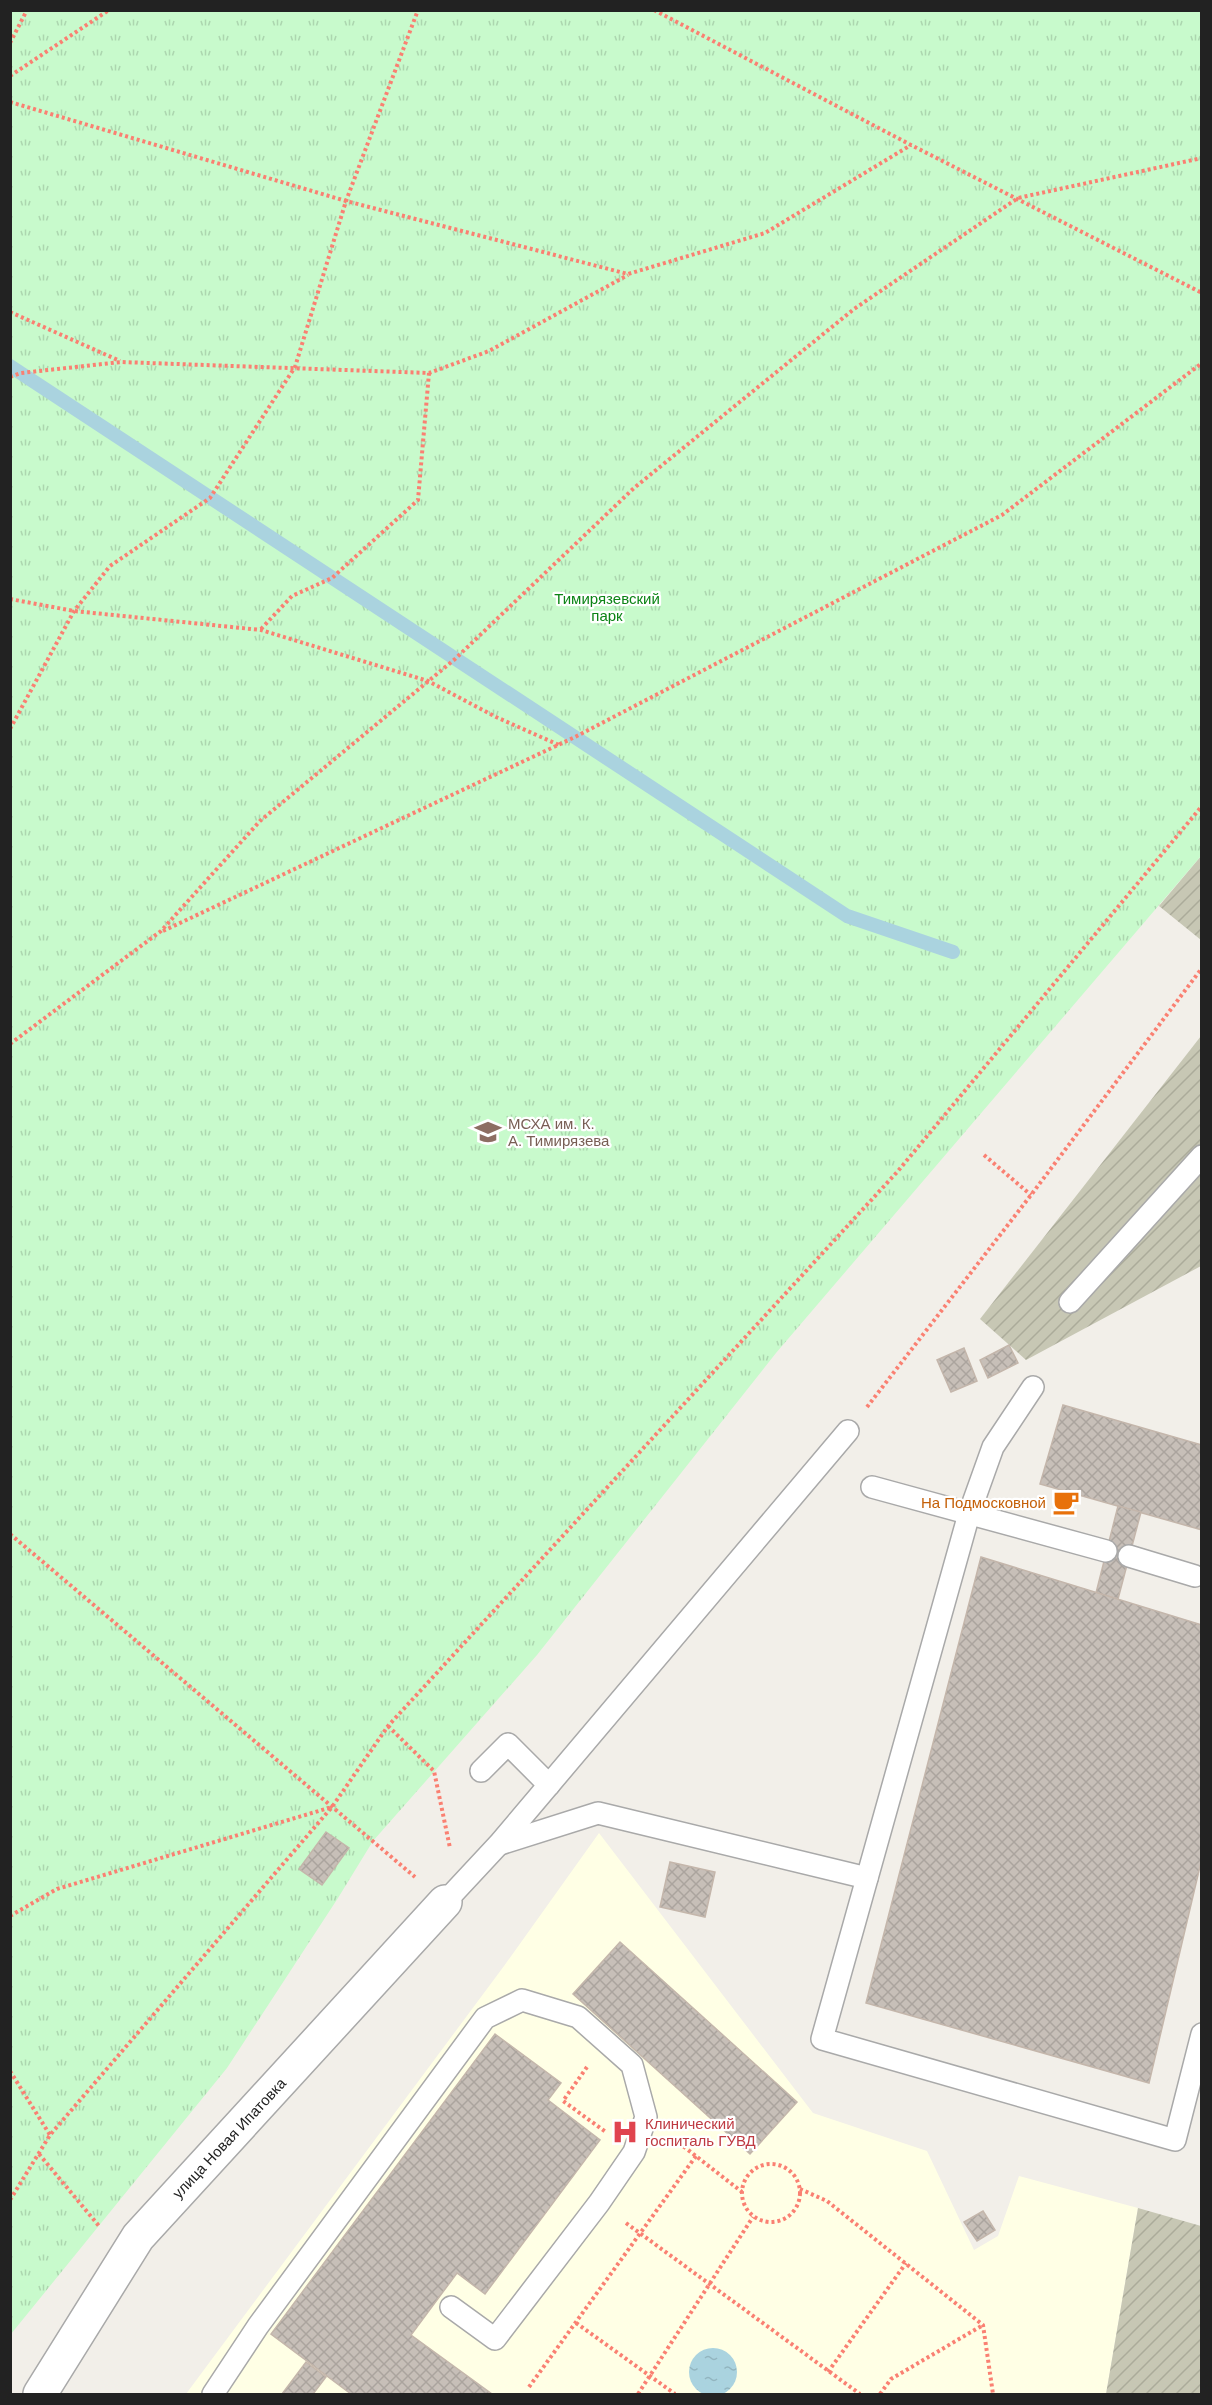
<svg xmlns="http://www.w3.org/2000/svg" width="1212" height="2405" viewBox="0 0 1212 2405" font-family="Arial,sans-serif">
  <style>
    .education { fill: #ffffe5 }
    .construction { fill: url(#construction-furrows) }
    .park { fill: url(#park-tufts) }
    .water { fill: url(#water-ripples) }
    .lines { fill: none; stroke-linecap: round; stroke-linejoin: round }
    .stream { stroke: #aad3df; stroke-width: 14 }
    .building { fill: url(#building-cross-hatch); stroke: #c4b6ab; stroke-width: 1.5 }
    .lane-casing { stroke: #a9a9a9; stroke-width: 24 }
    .street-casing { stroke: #a9a9a9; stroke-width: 36 }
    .path { stroke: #fa8072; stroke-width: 4; stroke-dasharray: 3 3; stroke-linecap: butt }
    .lane { stroke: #fff; stroke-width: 21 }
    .street { stroke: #fff; stroke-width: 33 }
    .labels { text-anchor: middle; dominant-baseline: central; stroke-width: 4.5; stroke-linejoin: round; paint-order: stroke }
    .park-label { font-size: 15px; fill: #0c8416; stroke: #fff }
    .education-label { font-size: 15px; fill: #785e54; stroke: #fff; text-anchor: start }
    .food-label { font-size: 15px; fill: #c56008; stroke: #fff; text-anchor: end }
    .health-label { font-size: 15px; fill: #be3a42; stroke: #fff; text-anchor: start }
    .street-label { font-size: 15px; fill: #222; stroke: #fff }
  </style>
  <defs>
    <pattern id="construction-furrows" width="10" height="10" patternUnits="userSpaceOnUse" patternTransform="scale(1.5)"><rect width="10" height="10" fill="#c7c7b4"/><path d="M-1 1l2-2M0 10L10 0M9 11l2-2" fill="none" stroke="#abab9a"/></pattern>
    <pattern id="park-tufts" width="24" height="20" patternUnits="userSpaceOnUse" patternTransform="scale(1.5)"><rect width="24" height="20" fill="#c8facc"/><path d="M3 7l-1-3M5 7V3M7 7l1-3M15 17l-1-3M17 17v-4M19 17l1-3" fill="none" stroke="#acd6af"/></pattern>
    <pattern id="water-ripples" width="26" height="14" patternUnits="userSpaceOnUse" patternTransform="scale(1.5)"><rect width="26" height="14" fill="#aad3df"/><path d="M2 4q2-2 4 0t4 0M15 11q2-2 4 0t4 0" fill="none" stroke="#92b5bf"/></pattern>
    <pattern id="building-cross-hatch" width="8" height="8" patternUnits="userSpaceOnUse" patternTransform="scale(1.5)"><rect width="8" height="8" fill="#c7bfb8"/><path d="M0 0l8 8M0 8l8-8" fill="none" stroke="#aba49e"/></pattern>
  </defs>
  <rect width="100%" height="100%" fill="#f2efe9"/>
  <polygon class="education" points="599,1833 813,2113 927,2151 974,2250 998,2236 1019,2176 1138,2208 1106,2394 186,2394 504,1966"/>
  <g class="construction">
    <polygon points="1201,856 1201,940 1159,906"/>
    <polygon points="1201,1036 1201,1266 1026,1360 980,1319"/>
    <polygon points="1138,2208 1201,2226 1201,2394 1106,2394"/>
  </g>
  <polygon class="park" points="11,11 1201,11 1201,856 776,1353 537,1655 373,1841 338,1898 227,2068 11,2334"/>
  <circle class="water" cx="713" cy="2372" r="24"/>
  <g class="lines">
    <polyline class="stream" points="10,366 847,916 953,952"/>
  </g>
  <g class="building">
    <polygon points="1009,1345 1018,1363 988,1378 980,1360"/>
    <polygon points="964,1348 977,1381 951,1392 937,1360"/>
    <polygon points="1063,1405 1202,1445 1202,1530 1040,1484"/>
    <polygon points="1118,1506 1141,1512 1118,1599 1096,1593"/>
    <polygon points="981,1557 1202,1625 1202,1858 1149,2083 866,2003"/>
    <polygon points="326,1832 349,1848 322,1885 299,1869"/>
    <polygon points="670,1862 715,1872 705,1917 660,1907"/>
    <polygon points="620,1942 797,2102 750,2154 573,1994"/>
    <polygon points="495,2034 561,2083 548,2100 600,2140 485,2294 457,2273 411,2335 492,2394 351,2394 271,2334"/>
    <polygon points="983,2211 995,2230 977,2241 964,2222"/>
    <polygon points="306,2362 326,2377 313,2394 282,2394"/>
  </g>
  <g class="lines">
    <g class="lane-casing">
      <g id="lane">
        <polyline points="1070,1302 1202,1156"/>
        <polyline points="1033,1387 993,1447 969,1514 822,2039 1175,2140 1202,2034"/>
        <polyline points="872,1487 1106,1551"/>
        <polyline points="1129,1556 1195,1576"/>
        <polyline points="481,1771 508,1744 549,1785"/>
        <polyline points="500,1844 598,1813 867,1878"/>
        <polyline points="445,1902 499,1844 848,1431"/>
        <polyline points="213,2394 258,2326 485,2018 522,2000 578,2017 632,2065 646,2117 634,2152 599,2203 495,2339 451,2307"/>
      </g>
    </g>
    <g class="street-casing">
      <polyline id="street" points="40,2394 138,2237 445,1902"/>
    </g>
    <g class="path">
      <polyline points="654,10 911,145 1202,293"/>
      <polyline points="10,43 27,10"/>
      <polyline points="10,76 109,10"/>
      <polyline points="10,102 346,201 628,274 765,233 911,145"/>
      <polyline points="10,312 120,361"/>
      <polyline points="10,377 21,373 121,362 429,373 489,351 628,275"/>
      <polyline points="10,599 74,611 261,630 428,681 496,717 559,745"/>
      <polyline points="261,629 292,596 332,578 418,500 429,373"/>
      <polyline points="10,729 74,611 110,566 210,498 295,367 346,201 418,10"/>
      <polyline points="163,931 575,737 1002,515 1202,363"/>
      <polyline points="10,1044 161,931 260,821 455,659 634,488 854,309 1018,198 1202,158"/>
      <polyline points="984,1155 1031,1195"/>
      <polyline points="867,1407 1031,1195 1202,968"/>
      <polyline points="10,1534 415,1877"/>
      <polyline points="388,1726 434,1771 450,1848"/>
      <polyline points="10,1916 57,1889 332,1807"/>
      <polyline points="587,2067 563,2101 606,2132"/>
      <polyline points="10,2071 50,2135"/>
      <polyline points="674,2139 742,2192"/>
      <polyline points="39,2154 99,2226"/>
      <circle cx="771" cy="2193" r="29"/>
      <polyline points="800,2189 827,2201 983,2325 993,2394"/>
      <polyline points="10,2200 50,2135 332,1807 388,1726 898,1171 1202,806"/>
      <polyline points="626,2223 860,2394"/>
      <polyline points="576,2323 675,2394"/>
      <polyline points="828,2372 906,2263"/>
      <polyline points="529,2387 696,2156"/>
      <polyline points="638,2394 753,2217"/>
      <polyline points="880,2394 891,2379 983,2325"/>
    </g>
    <use href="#lane" class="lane"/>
    <use href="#street" class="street"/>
  </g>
  <defs>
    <g id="university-bare" transform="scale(2.07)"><path d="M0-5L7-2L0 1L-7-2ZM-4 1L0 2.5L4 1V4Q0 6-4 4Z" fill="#8d6e63" stroke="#fff" stroke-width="2.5" paint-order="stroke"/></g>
    <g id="cafe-bare" transform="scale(2.07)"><path d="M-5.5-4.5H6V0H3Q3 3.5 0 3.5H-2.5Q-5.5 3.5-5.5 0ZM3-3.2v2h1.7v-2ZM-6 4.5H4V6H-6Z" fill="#e8710a" stroke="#fff" stroke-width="2.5" paint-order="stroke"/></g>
    <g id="hospital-bare" transform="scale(2.07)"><path d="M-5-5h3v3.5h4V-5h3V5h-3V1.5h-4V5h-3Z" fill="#e0444e" stroke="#fff" stroke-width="2.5" paint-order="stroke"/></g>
  </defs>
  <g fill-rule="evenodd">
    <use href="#university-bare" x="488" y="1132"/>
    <use href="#cafe-bare" x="1066" y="1502"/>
    <use href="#hospital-bare" x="625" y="2132"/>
  </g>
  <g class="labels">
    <g class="park-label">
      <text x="607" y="598">Тимирязевский<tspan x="607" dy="17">парк</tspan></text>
    </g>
    <g class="education-label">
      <text x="508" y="1123">МСХА им. К.<tspan x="508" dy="17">А. Тимирязева</tspan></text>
    </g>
    <g class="food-label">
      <text x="1046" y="1502">На Подмосковной</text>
    </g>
    <g class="health-label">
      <text x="645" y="2123">Клинический<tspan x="645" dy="17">госпиталь ГУВД</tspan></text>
    </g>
    <g class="street-label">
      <text transform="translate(229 2138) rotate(-47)">улица Новая Ипатовка</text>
    </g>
  </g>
  <rect width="1212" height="2405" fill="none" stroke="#222222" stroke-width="24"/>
</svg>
